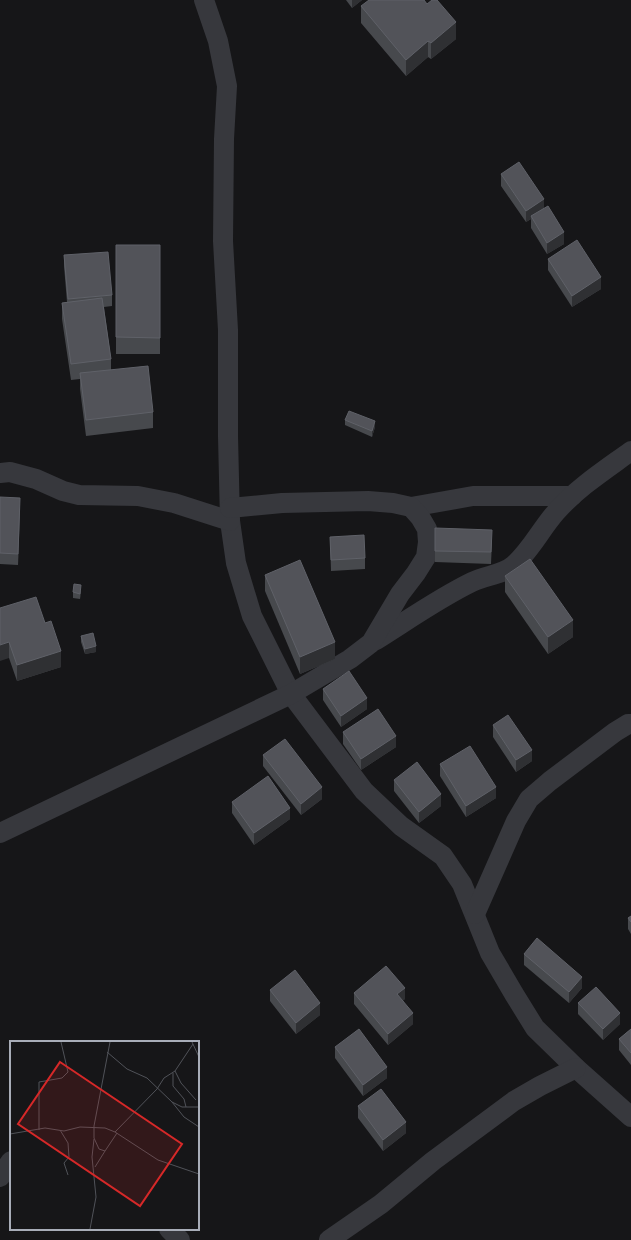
<svg xmlns="http://www.w3.org/2000/svg" width="631" height="1240" viewBox="0 0 631 1240" font-family="'Exo 2',sans-serif">
  <style>
    .lines { fill: none; stroke-linecap: round; stroke-linejoin: round }
    .street { stroke: #37383d; stroke-width: 20 }
    .wall { fill: #47494d }
    .shaded-wall { fill: #2f3033 }
    .building { fill: #525359; stroke: #5f6168 }
    .inset-road { fill: none; stroke: #505258; stroke-width: 1 }
    .view { fill: #d62828; fill-opacity: 0.15; stroke: #d62828; stroke-width: 2 }
    .inset-edge { fill: none; stroke: #a8adb8; stroke-width: 2 }
  </style>
  <rect width="100%" height="100%" fill="#161618"/>
  <g class="lines">
    <g class="street">
      <polyline points="204,0 218,41 227,86 224,139 223,241 228,330 228,436 230,521 236,563 252,616 291,694 364,791 401,826 443,856 462,884 490,953 514,994 535,1028 576,1068 631,1117"/>
      <polyline points="0,473 10,472 36,479 63,491 79,495 138,496 174,503 230,521"/>
      <polyline points="411,507 473,496 572,496"/>
      <path d="M 376,640 C 408,620 439,598 472,582 C 486,575 503,575 514,565 C 531,550 541,529 556,512 C 577,488 605,470 631,451"/>
      <polyline points="0,833 291,694 350,659 371,643 400,594 416,573 426,557 428,542 427,529 420,517 411,507 393,503 368,501 282,503 230,508"/>
      <polyline points="475,914 516,821 529,799 550,781 615,732 628,724 631,724"/>
      <polyline points="0,1177 11,1161"/>
      <polyline points="169,1229 180,1240"/>
      <polyline points="329,1240 381,1204 433,1161 514,1101 540,1086 576,1068"/>
    </g>
  </g>
  <g class="wall">
    <polygon points="346,0 362,0 352,8"/>
    <polygon points="361,6 456,39 431,59 428,57 406,76 361,23"/>
    <polygon points="501,174 544,209 564,244 547,254 531,228 531,219 526,222 501,186"/>
    <rect x="116" y="245" width="44" height="109"/>
    <polygon points="64,255 112,295 112,306 104,307 111,359 111,370 153,412 153,428 86,436 80,389 80,379 71,380 62,319 62,303 67,302 64,266"/>
    <polygon points="548,259 601,289 572,307 548,270"/>
    <polygon points="345,420 375,427 372,437 345,425"/>
    <polygon points="0,497 20,509 18,565 0,564"/>
    <polygon points="435,528 492,541 491,564 435,562"/>
    <polygon points="330,537 365,558 365,569 331,571"/>
    <polygon points="265,575 335,659 300,674 265,591"/>
    <polygon points="505,576 573,637 548,654 505,592"/>
    <polygon points="81,591 80,599 73,598 73,592"/>
    <polygon points="0,608 45,623 61,667 17,681 9,658"/>
    <polygon points="81,636 96,652 85,654 81,642"/>
    <polygon points="323,689 367,709 341,727 323,700"/>
    <polygon points="493,725 532,761 516,772 493,737"/>
    <polygon points="343,732 396,747 361,770 343,744"/>
    <polygon points="263,755 322,799 301,815 263,766"/>
    <polygon points="440,764 496,798 466,817 440,776"/>
    <polygon points="394,780 441,806 419,823 394,791"/>
    <polygon points="232,802 290,819 254,845 232,813"/>
    <polygon points="631,916 631,934 628,929 628,918"/>
    <polygon points="524,954 582,988 569,1003 524,965"/>
    <polygon points="270,990 320,1015 296,1034 270,1001"/>
    <polygon points="354,993 405,999 403,1000 413,1024 388,1045 354,1004"/>
    <polygon points="578,1003 620,1024 603,1040 578,1014"/>
    <polygon points="631,1029 631,1065 619,1050 619,1039"/>
    <polygon points="335,1047 387,1078 363,1096 335,1058"/>
    <polygon points="358,1106 406,1133 383,1151 358,1118"/>
  </g>
  <g class="shaded-wall">
    <polygon points="352,0 362,0 352,8"/>
    <polygon points="456,22 456,39 431,59 431,43"/>
    <polygon points="428,41 428,57 406,76 406,60"/>
    <polygon points="544,199 544,210 531,216 531,219 526,222 526,211"/>
    <polygon points="564,232 564,244 547,254 547,243"/>
    <polygon points="601,277 601,289 572,307 572,296"/>
    <polygon points="375,421 375,427 372,437 372,431"/>
    <polygon points="20,498 20,509 18,565 18,554"/>
    <polygon points="81,585 81,591 80,599 80,594"/>
    <polygon points="573,620 573,637 548,654 548,637"/>
    <polygon points="9,642 9,658 0,661 0,645"/>
    <polygon points="335,642 335,659 300,674 300,657"/>
    <polygon points="96,646 96,652 85,654 85,649"/>
    <polygon points="61,651 61,667 17,681 17,665"/>
    <polygon points="367,698 367,709 341,727 341,716"/>
    <polygon points="396,736 396,747 361,770 361,759"/>
    <polygon points="532,750 532,761 516,772 516,760"/>
    <polygon points="322,787 322,799 301,815 301,804"/>
    <polygon points="496,787 496,798 466,817 466,806"/>
    <polygon points="441,794 441,806 419,823 419,812"/>
    <polygon points="290,808 290,819 254,845 254,833"/>
    <polygon points="582,977 582,988 569,1003 569,992"/>
    <polygon points="405,988 405,999 397,1005 397,994"/>
    <polygon points="320,1003 320,1015 296,1034 296,1023"/>
    <polygon points="413,1013 413,1024 388,1045 388,1034"/>
    <polygon points="620,1013 620,1024 603,1040 603,1029"/>
    <polygon points="387,1067 387,1078 363,1096 363,1085"/>
    <polygon points="406,1122 406,1133 383,1151 383,1140"/>
  </g>
  <g class="building">
    <polygon points="369,0 424,0 427,4 432,0 437,0 456,22 431,43 428,41 406,60 361,6"/>
    <polygon points="519,162 544,199 526,211 501,174"/>
    <polygon points="548,206 564,232 547,243 531,216"/>
    <polygon points="577,240 601,277 572,296 548,259"/>
    <polygon points="116,245 160,245 160,338 116,337"/>
    <polygon points="108,252 112,295 68,299 64,255"/>
    <polygon points="102,298 111,359 71,364 62,303"/>
    <polygon points="148,366 153,412 86,420 80,373"/>
    <polygon points="349,411 375,421 372,431 345,420"/>
    <polygon points="0,497 20,498 18,554 0,553"/>
    <polygon points="435,528 492,530 491,552 435,551"/>
    <polygon points="364,535 365,558 331,560 330,537"/>
    <polygon points="530,559 573,620 548,637 505,576"/>
    <polygon points="300,560 335,642 300,657 265,575"/>
    <polygon points="74,584 81,585 80,594 73,592"/>
    <polygon points="36,597 45,623 51,621 61,651 17,665 9,642 0,645 0,608"/>
    <polygon points="93,633 96,646 85,649 81,636"/>
    <polygon points="349,671 367,698 341,716 323,689"/>
    <polygon points="378,709 396,736 361,759 343,732"/>
    <polygon points="508,715 532,750 516,760 493,725"/>
    <polygon points="285,739 322,787 301,804 263,755"/>
    <polygon points="470,746 496,787 466,806 440,764"/>
    <polygon points="417,762 441,794 419,812 394,780"/>
    <polygon points="268,776 290,808 254,833 232,802"/>
    <polygon points="631,916 631,922 628,918"/>
    <polygon points="537,938 582,977 569,992 524,954"/>
    <polygon points="386,966 405,988 397,994 413,1013 388,1034 354,993"/>
    <polygon points="295,970 320,1003 296,1023 270,990"/>
    <polygon points="596,987 620,1013 603,1029 578,1003"/>
    <polygon points="359,1029 387,1067 363,1085 335,1047"/>
    <polygon points="631,1029 631,1053 619,1039"/>
    <polygon points="381,1089 406,1122 383,1140 358,1106"/>
  </g>
  <g transform="translate(10 1041)">
    <rect width="189" height="189" fill="#161618"/>
    <path class="inset-road" d="M 100,1 L 84,85 L 84,97 L 89,108 L 95,110 L 107,92M 182,1 L 189,16M 183,3 L 165,30 L 171,42 L 186,59M 97,11 L 117,28 L 137,37 L 162,61 L 172,66 L 189,66M 163,32 L 163,45 L 174,58 L 176,66M 162,61 L 174,76 L 189,86M 29,89 L 29,41 L 52,37 L 58,31 L 51,1M 50,89 L 58,102 L 59,116 L 54,122 L 58,134M 105,91 L 147,48 L 154,37 L 165,30M 0,93 L 35,87 L 54,90 L 70,86 L 95,87 L 105,91 L 148,119 L 189,133M 85,126 L 95,110M 80,188 L 86,156 L 82,116 L 84,98"/>
    <path class="view" d="M 50,21 L 172,103 L 130,165 L 8,83 Z"/>
    <rect width="189" height="189" class="inset-edge"/>
  </g>
</svg>
